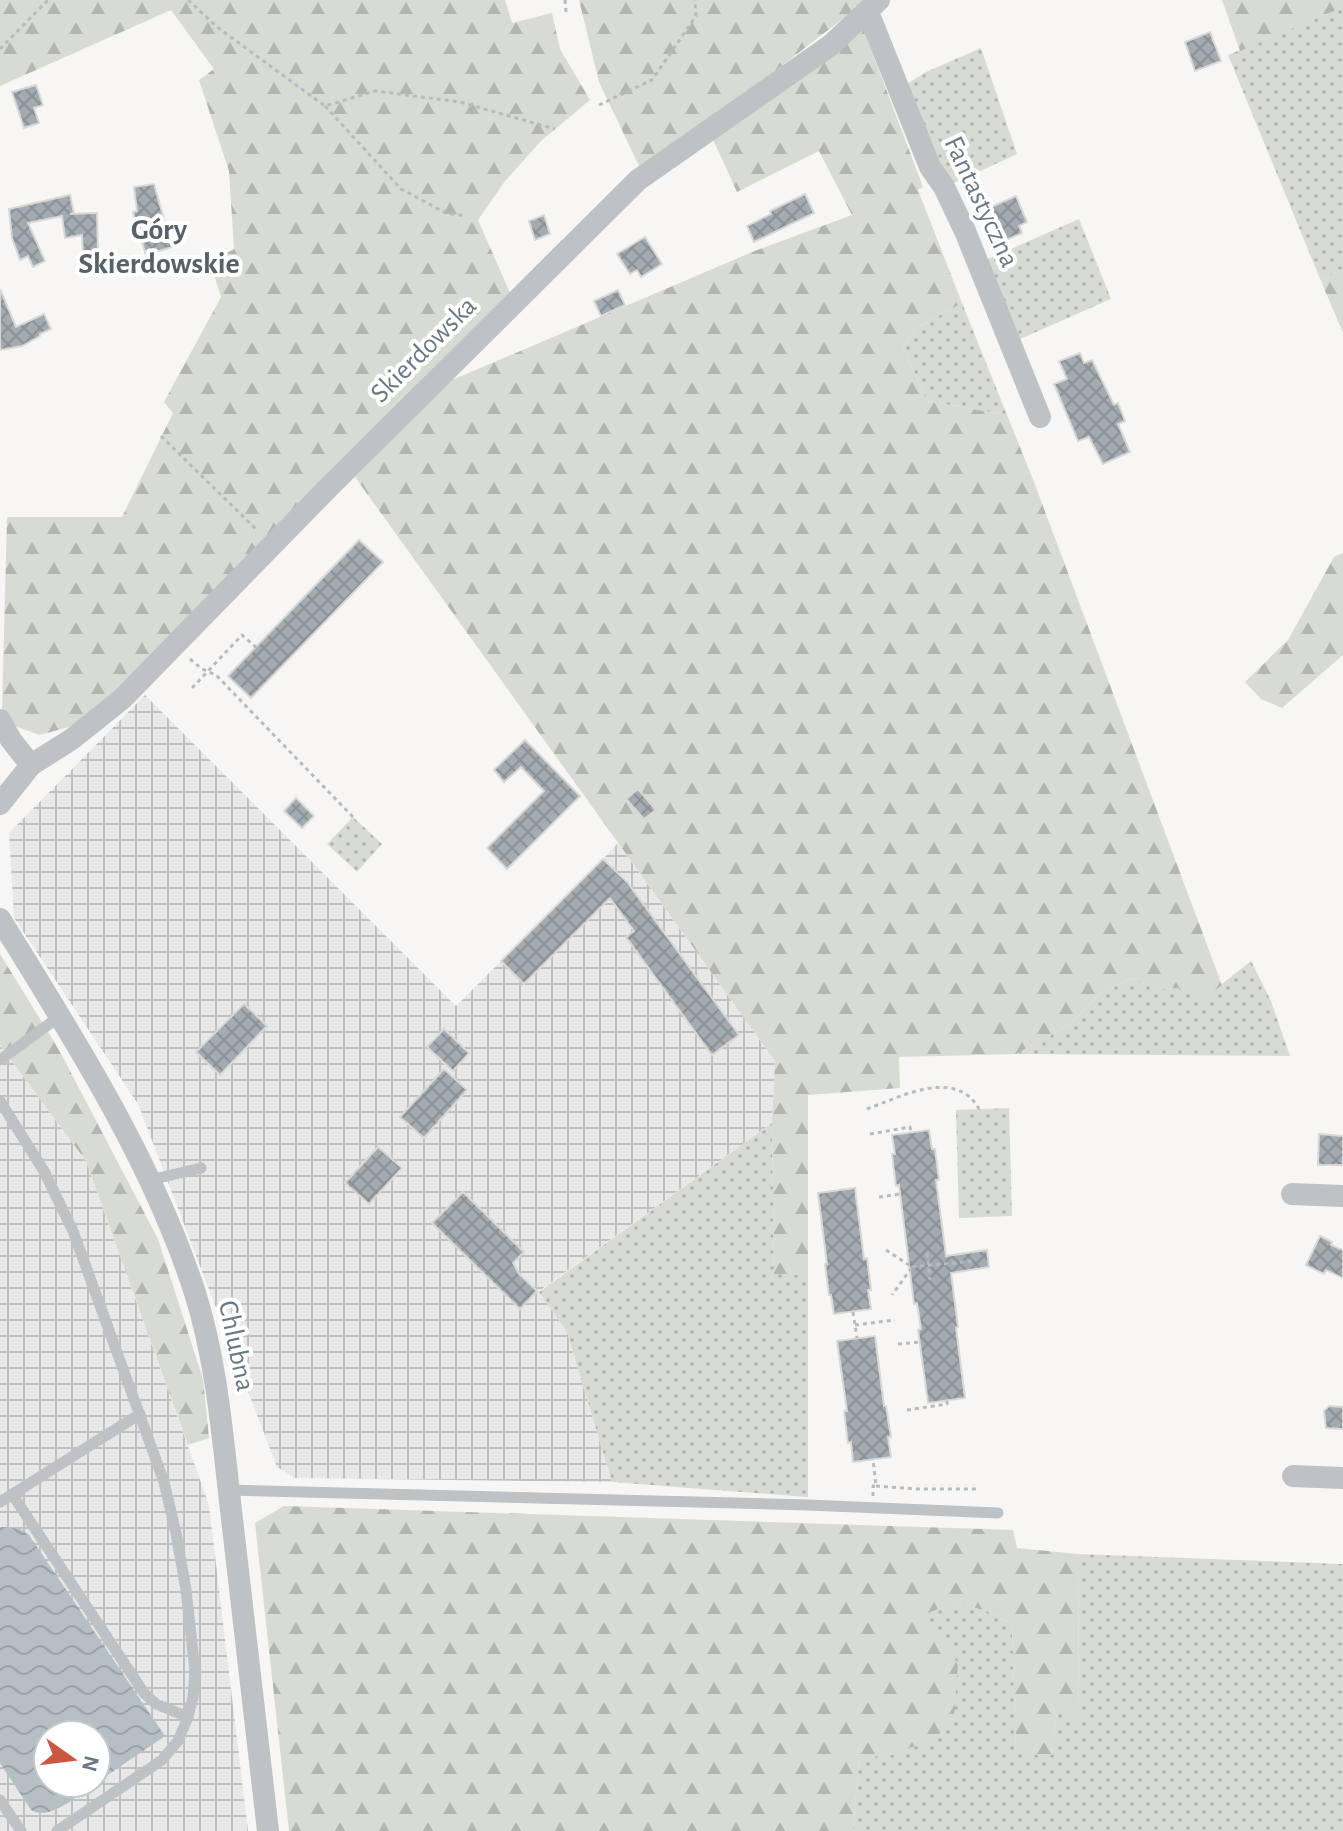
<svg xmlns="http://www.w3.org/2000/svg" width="1343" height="1831" viewBox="0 0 1343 1831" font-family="'Alegreya Sans',sans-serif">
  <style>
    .industrial { fill: url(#industrial-grid); fill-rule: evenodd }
    .grass { fill: url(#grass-dots) }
    .forest { fill: url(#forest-firs) }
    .water { fill: url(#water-waves) }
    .building { fill: url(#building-cross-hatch); stroke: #d8d8d6; stroke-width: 2 }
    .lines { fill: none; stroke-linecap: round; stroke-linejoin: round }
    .path { stroke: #b8bbbd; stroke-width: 3; stroke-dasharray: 4 4; stroke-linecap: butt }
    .lane { stroke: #bec2c5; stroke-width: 11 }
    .street { stroke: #bec2c5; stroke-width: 22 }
    .labels { text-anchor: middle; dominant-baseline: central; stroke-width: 8; stroke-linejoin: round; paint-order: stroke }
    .street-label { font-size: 28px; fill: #6a7881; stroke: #fff }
    .neighbourhood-label { font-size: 30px; font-weight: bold; fill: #576167; stroke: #fff }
  </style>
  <defs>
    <pattern id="industrial-grid" width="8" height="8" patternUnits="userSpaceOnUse" patternTransform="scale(2)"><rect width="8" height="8" fill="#e7e8e7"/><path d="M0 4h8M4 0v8" fill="none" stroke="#bfc1c1"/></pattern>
    <pattern id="grass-dots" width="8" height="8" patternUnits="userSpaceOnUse" patternTransform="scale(2)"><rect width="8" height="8" fill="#d7dbd4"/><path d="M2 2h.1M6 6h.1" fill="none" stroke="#b2b6b1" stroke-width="1.8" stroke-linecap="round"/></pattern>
    <pattern id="forest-firs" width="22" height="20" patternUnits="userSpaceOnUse" patternTransform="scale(2)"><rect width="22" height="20" fill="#d7dbd4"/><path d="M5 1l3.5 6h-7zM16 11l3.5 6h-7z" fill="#b2b6b1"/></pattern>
    <pattern id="water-waves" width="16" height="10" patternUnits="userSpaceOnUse" patternTransform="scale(2)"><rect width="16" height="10" fill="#b6c0c4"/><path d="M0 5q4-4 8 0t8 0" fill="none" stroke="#98a1a5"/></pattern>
    <pattern id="building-cross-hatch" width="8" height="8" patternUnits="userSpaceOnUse" patternTransform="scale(2)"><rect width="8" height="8" fill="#a4abb0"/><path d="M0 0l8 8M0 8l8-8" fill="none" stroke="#8a9095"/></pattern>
  </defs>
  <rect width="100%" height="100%" fill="#f7f6f4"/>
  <g class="industrial">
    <polygon points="145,695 456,1006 603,859 618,843 775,1061 772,1123 539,1291 567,1332 612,1482 295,1478 277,1467 138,1104 14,918 9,833"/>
    <path d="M 0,1045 L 86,1161 L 209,1505 L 248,1831 L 0,1831 ZM 48,1735 L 96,1735 L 96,1783 L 48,1783 Z"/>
  </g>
  <g class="grass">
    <polygon points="1343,7 1343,269 1321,281 1228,55"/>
    <polygon points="981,48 1017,154 954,183 932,159 907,84 926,72"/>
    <polygon points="1079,219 1111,299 1018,340 986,260"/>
    <polygon points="962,303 1007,415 927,401 903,348 916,328"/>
    <polygon points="353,817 382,844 357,872 327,844"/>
    <polygon points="1251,961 1271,1001 1290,1056 1016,1054 1069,1025 1102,992 1133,978 1158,989 1188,988 1204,998"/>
    <polygon points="1009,1108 1012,1216 959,1218 956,1110"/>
    <polygon points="772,1123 774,1273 808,1275 808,1497 612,1482 567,1332 539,1292"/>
    <polygon points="1078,1554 1343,1564 1343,1831 853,1831 859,1758 895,1754 925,1614 955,1603 987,1611 1012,1624 1016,1753 1052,1755 1057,1711 1079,1725"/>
  </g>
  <g class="forest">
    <polygon points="0,0 505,0 512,23 552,13 560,49 590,100 541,141 505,181 478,220 511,295 96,713 72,726 40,735 6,723 2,711 7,517 122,517 173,413 164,402 221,297 210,262 234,249 229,171 199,80 214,69 171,10 0,86"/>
    <polygon points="579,0 867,0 692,135 641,170 599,82"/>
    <polygon points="1222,0 1343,0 1343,7 1240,51"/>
    <polygon points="863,28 923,187 918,190 962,303 916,328 903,348 927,401 1007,415 1034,482 1222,985 1204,999 1188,988 1158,989 1133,978 1102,992 1069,1025 1016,1054 899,1057 900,1088 808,1095 808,1275 774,1274 772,1123 775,1061 355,477 445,383 757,250 852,215 819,151 737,192 711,135"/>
    <polygon points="1343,269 1343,333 1321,281"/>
    <polygon points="1343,553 1343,655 1282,708 1261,699 1245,682 1288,640 1334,557"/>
    <polygon points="0,954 58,1048 158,1239 203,1379 209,1438 188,1445 86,1161 0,1045"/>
    <polygon points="284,1506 1013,1530 1017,1548 1078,1554 1079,1726 1057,1712 1052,1755 1016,1754 1012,1624 987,1611 955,1603 925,1614 958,1664 954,1717 946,1730 927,1741 895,1754 859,1758 853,1831 289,1831 255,1523"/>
  </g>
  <path class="water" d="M 2,1527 L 20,1529 L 29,1535 L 165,1736 L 96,1783 L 96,1735 L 48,1735 L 48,1783 L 95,1783 C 79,1794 50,1822 31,1810 L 0,1763 L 0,1528 Z"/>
  <g class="building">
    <polygon points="1210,32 1221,61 1195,71 1185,42"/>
    <polygon points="36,85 43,105 34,108 39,123 24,128 12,92"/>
    <polygon points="154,184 172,247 146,255 133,212 137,211 134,187"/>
    <polygon points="805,194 814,213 754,242 747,226 771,214 770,211"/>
    <polygon points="70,195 74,213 70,214 97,213 98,254 83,254 82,235 65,238 62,216 28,223 45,261 33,267 28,256 20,260 12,238 9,209"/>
    <polygon points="1016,196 1027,222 1019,226 1022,233 1001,242 995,226 997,225 991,207"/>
    <polygon points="544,215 550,234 535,240 529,221"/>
    <polygon points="645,237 662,264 641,277 637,270 630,274 617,254"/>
    <polygon points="0,289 16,327 44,314 51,329 40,334 40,336 22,346 0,350"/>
    <polygon points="618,290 625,305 601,316 594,301"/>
    <polygon points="1080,353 1084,363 1092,360 1114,405 1118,403 1125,421 1118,424 1130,452 1103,464 1089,437 1078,441 1054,384 1067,379 1059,361"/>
    <polygon points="359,540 383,562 251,698 228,676"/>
    <polygon points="525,740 580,796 507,869 487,848 544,791 521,767 504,782 494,770"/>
    <polygon points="638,789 656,810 644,819 626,799"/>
    <polygon points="296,798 314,816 302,828 284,811"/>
    <polygon points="603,859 627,882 739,1035 712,1055 626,937 634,931 610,898 524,984 501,961"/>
    <polygon points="244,1004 267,1026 220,1075 196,1052"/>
    <polygon points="444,1029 469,1053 453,1071 427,1047"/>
    <polygon points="444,1069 467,1090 424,1138 400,1117"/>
    <polygon points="929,1130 932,1149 935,1149 939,1180 936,1180 946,1256 987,1250 989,1267 951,1273 958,1327 956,1328 965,1398 928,1403 918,1330 921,1329 917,1303 914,1304 899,1185 896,1186 892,1154 895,1154 892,1135"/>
    <polygon points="1319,1134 1343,1136 1343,1165 1318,1165"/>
    <polygon points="378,1147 402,1168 369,1204 345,1183"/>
    <polygon points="855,1188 864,1259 867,1258 871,1290 868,1290 871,1309 834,1314 831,1295 829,1295 825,1264 827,1264 818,1193"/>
    <polygon points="463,1192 524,1252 513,1263 519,1274 537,1291 520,1309 432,1223"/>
    <polygon points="1320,1236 1332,1242 1331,1245 1343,1250 1343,1278 1326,1270 1324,1274 1306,1265"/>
    <polygon points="875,1336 884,1406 886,1406 891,1437 888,1437 891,1457 853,1462 851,1442 848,1443 844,1411 847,1411 837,1341"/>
    <polygon points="1329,1406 1343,1407 1343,1429 1326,1428 1324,1411"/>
  </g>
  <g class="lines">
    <g class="path">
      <polyline points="188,0 217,27 325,106 375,91 460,102 555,129"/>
      <polyline points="565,0 566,12"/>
      <polyline points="0,49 48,0"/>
      <polyline points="599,105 652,80 696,16 695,0"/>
      <polyline points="325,106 401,189 446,213 466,216"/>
      <polyline points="161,436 258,531"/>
      <polyline points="190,659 202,669 216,675 353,817"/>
      <polyline points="192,688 242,635 258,649"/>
      <path d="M 867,1109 C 900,1097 956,1067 979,1109"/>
      <polyline points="870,1134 910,1127 911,1132"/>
      <polyline points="879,1197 900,1194"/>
      <polyline points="886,1250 912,1267 892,1295"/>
      <polyline points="927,1253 930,1280"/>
      <polyline points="912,1267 974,1261"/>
      <polyline points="853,1312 857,1338"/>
      <polyline points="855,1325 895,1320"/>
      <polyline points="898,1344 920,1342"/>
      <polyline points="907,1410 947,1404 947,1401"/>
      <polyline points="876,1486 917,1489 977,1489"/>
      <polyline points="873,1496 873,1486 876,1486 873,1459"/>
    </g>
    <g class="lane">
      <polyline points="0,1060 60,1016"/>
      <polyline points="0,1101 44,1171 73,1231 164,1482 176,1533 186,1590 195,1671 193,1697 188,1717 178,1741 162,1760 57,1831"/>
      <polyline points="150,1180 201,1168"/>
      <polyline points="229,1490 808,1505 998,1513"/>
      <polyline points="12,1494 144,1693 156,1704 188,1717"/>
      <polyline points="0,1502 140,1414"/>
      <polyline points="0,1800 21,1831"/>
    </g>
    <g class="street">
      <polyline points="868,12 930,167 944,187 965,231 1040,417"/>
      <polyline points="0,720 11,740 31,765 0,804"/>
      <polyline points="31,765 72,739 122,699 329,487 638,180 831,45 879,0"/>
      <path d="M 0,919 C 73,1037 152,1160 195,1293 C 218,1366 223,1443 232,1519 C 244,1623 256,1727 268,1831"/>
      <polyline points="1292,1194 1343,1196"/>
      <polyline points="1293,1476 1343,1478"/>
    </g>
  </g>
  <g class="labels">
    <g class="street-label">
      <text transform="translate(981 202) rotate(65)">Fantastyczna</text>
      <text transform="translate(424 350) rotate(-45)">Skierdowska</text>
      <text transform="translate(236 1346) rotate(78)">Chlubna</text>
    </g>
    <g class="neighbourhood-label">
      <text x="159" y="230">Góry<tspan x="159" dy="34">Skierdowskie</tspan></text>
    </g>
  </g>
  <g transform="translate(72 1759) rotate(104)"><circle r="38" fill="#ffffff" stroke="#c3c9cd" stroke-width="2"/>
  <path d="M0-6L14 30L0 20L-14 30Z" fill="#cc573f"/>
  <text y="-12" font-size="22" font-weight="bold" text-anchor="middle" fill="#6a7881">N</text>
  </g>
</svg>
